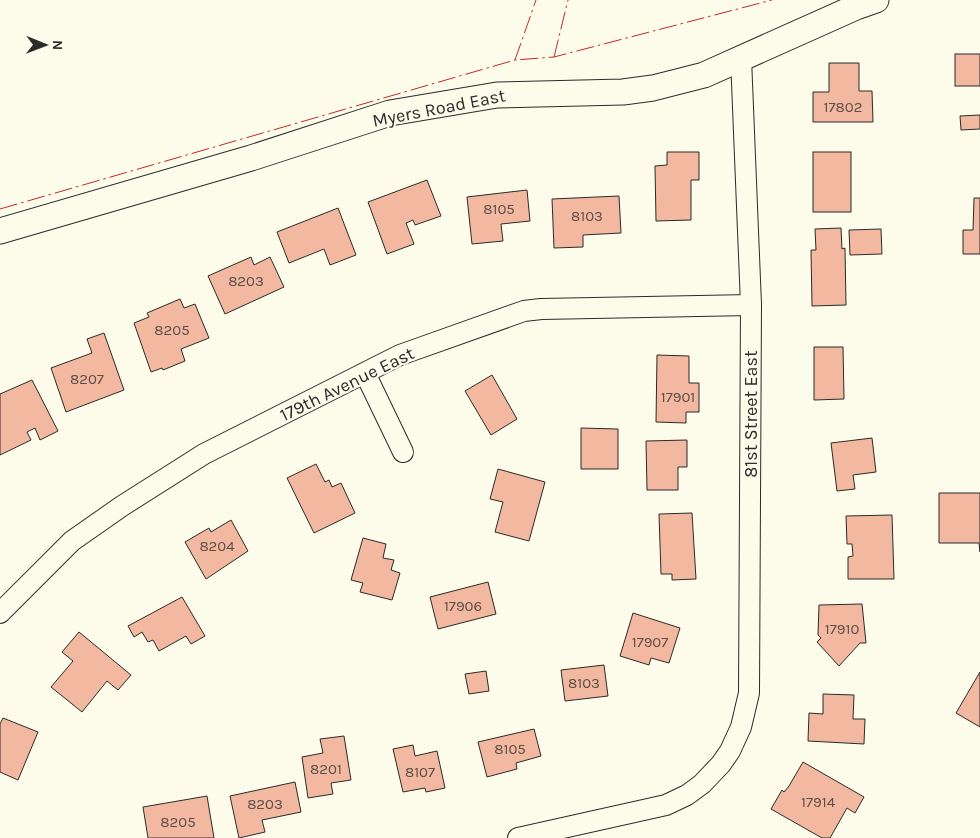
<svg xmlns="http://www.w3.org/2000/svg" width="980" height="838" viewBox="0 0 980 838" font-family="Karla,sans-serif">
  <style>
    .building { fill: #f2b8a0; stroke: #2b2b2b }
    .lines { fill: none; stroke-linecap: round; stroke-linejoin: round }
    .minor-casing { stroke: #2b2b2b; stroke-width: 22 }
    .tertiary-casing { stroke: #2b2b2b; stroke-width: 27 }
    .minor { stroke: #fdfbea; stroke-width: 20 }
    .tertiary { stroke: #fdfbea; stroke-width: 25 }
    .power { stroke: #c62828; stroke-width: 1; stroke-dasharray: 18 4 2.5 4; stroke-linecap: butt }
    .labels { text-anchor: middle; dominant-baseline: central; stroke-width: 4; stroke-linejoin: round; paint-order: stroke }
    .number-label { font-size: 15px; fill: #5d4e48 }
    .street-label { font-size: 18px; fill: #2b2b2b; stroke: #fdfbea }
  </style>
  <rect width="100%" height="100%" fill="#fdfbea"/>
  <g class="building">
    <rect x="955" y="54" width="25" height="32"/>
    <polygon points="829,63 859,63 859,91 872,91 873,122 813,122 813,92 829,92"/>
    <polygon points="980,115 980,129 961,130 960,116"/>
    <polygon points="667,152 699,152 699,180 691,180 691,220 656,221 655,166 667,165"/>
    <rect x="813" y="152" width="38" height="60"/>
    <polygon points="427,180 441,216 415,225 413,220 406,223 414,244 387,254 368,202"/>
    <polygon points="527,190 530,221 501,224 503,241 472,244 467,197"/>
    <polygon points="619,196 621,233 583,235 583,247 554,248 552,199"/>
    <polygon points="974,198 980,198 980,254 963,254 963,230 973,230"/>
    <polygon points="338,208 356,255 330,265 324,249 289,263 277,232"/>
    <polygon points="841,228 842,249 845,248 846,305 812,306 811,250 816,250 815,229"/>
    <polygon points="881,229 882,254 850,255 849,230"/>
    <polygon points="251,257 254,265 270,257 284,287 225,314 208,276"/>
    <polygon points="180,299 184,308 195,304 209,338 181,349 185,361 163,370 162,368 151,372 134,323 149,317 147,313"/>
    <polygon points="104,333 124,390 66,412 51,368 92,353 87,339"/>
    <polygon points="814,347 843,347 844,399 814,400"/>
    <polygon points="657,355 689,356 689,383 699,383 699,412 686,412 686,423 656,422"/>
    <polygon points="492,375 517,419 491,435 465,391"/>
    <polygon points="32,380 58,431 40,440 35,428 27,432 31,440 0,455 0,394"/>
    <polygon points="581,428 618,429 618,469 581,469"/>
    <polygon points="872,438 876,472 853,475 855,489 837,491 831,443"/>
    <polygon points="687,440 687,467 678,467 678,490 647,490 646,441"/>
    <polygon points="316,464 325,482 329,480 332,487 341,483 355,513 314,533 287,478"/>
    <polygon points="498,469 545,482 529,541 495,532 503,502 490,499"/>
    <polygon points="939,493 980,493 980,552 979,543 939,543"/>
    <polygon points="692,513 696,579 672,580 672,574 661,574 659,514"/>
    <polygon points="892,515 894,579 848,579 848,557 853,556 852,544 847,544 846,516"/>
    <polygon points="231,520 248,551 206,579 185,542 209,528 211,532"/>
    <polygon points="363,538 386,544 383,558 394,560 391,570 400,573 392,600 360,592 363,583 351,580"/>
    <polygon points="488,582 496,614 438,629 430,597"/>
    <polygon points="182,597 205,636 191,644 186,636 159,651 153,640 148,642 142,632 134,637 128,626"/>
    <polygon points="862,604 866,643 860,643 839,666 817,642 821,638 818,635 819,605"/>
    <polygon points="633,613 680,628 669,663 651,658 649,665 620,656"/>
    <polygon points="79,632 131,675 118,690 107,681 82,712 51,687 73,661 62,652"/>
    <polygon points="604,665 608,696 565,701 561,670"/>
    <polygon points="486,671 489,691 469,694 465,674"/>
    <polygon points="980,672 980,727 956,713"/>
    <polygon points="823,694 854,695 853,719 865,719 864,744 808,741 809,713 823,714"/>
    <polygon points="3,718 38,732 18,780 0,772 0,724"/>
    <polygon points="534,729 541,756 516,763 517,769 487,777 478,742"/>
    <polygon points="344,736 351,780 331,783 333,794 308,798 302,757 323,753 320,739"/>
    <polygon points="413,745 415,756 437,751 445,788 426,792 425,788 403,792 393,749"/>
    <polygon points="803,762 864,797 855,813 847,808 830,838 822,838 771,809 782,790 784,792 789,786"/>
    <polygon points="295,782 301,812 262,820 265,832 239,838 230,796"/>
    <polygon points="207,796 214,838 148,838 143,807"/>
  </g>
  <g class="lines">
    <g class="minor-casing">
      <g id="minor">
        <polyline points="365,373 403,452"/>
        <polyline points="0,613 72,541 122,506 204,454 400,355 524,311 541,309 751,305"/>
        <polyline points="518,838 666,805 687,795 702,784 721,764 730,751 741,727 749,693 751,305 741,58"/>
      </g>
    </g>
    <g class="tertiary-casing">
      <polyline id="tertiary" points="0,231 251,158 390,113 497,95 623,92 653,88 704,75 856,7 876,0"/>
    </g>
    <use href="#minor" class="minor"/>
    <use href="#tertiary" class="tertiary"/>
    <g class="power">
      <polyline points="554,57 568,0"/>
      <polyline points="515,60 536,0"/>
      <polyline points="0,209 515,60 554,57 772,0"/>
    </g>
  </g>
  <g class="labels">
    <g class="number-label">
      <text x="843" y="107">17802</text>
      <text x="499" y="209">8105</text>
      <text x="587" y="216">8103</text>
      <text x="246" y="281">8203</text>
      <text x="172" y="330">8205</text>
      <text x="87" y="379">8207</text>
      <text x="678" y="397">17901</text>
      <text x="217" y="546">8204</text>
      <text x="463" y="606">17906</text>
      <text x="842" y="629">17910</text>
      <text x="650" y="642">17907</text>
      <text x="584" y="683">8103</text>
      <text x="510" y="749">8105</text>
      <text x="326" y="769">8201</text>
      <text x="420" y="772">8107</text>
      <text x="818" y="802">17914</text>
      <text x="265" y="804">8203</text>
      <text x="178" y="822">8205</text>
    </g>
    <g class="street-label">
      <text transform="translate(439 108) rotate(-11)">Myers Road East</text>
      <text transform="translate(347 384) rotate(-26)">179th Avenue East</text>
      <text transform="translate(751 414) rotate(-90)">81st Street East</text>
    </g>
  </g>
  <g transform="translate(45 45) rotate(91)" stroke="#fdfbea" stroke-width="4" paint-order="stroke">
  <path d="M0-4L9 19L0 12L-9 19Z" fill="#2b2b2b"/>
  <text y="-8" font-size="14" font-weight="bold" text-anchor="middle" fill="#2b2b2b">N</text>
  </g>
</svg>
